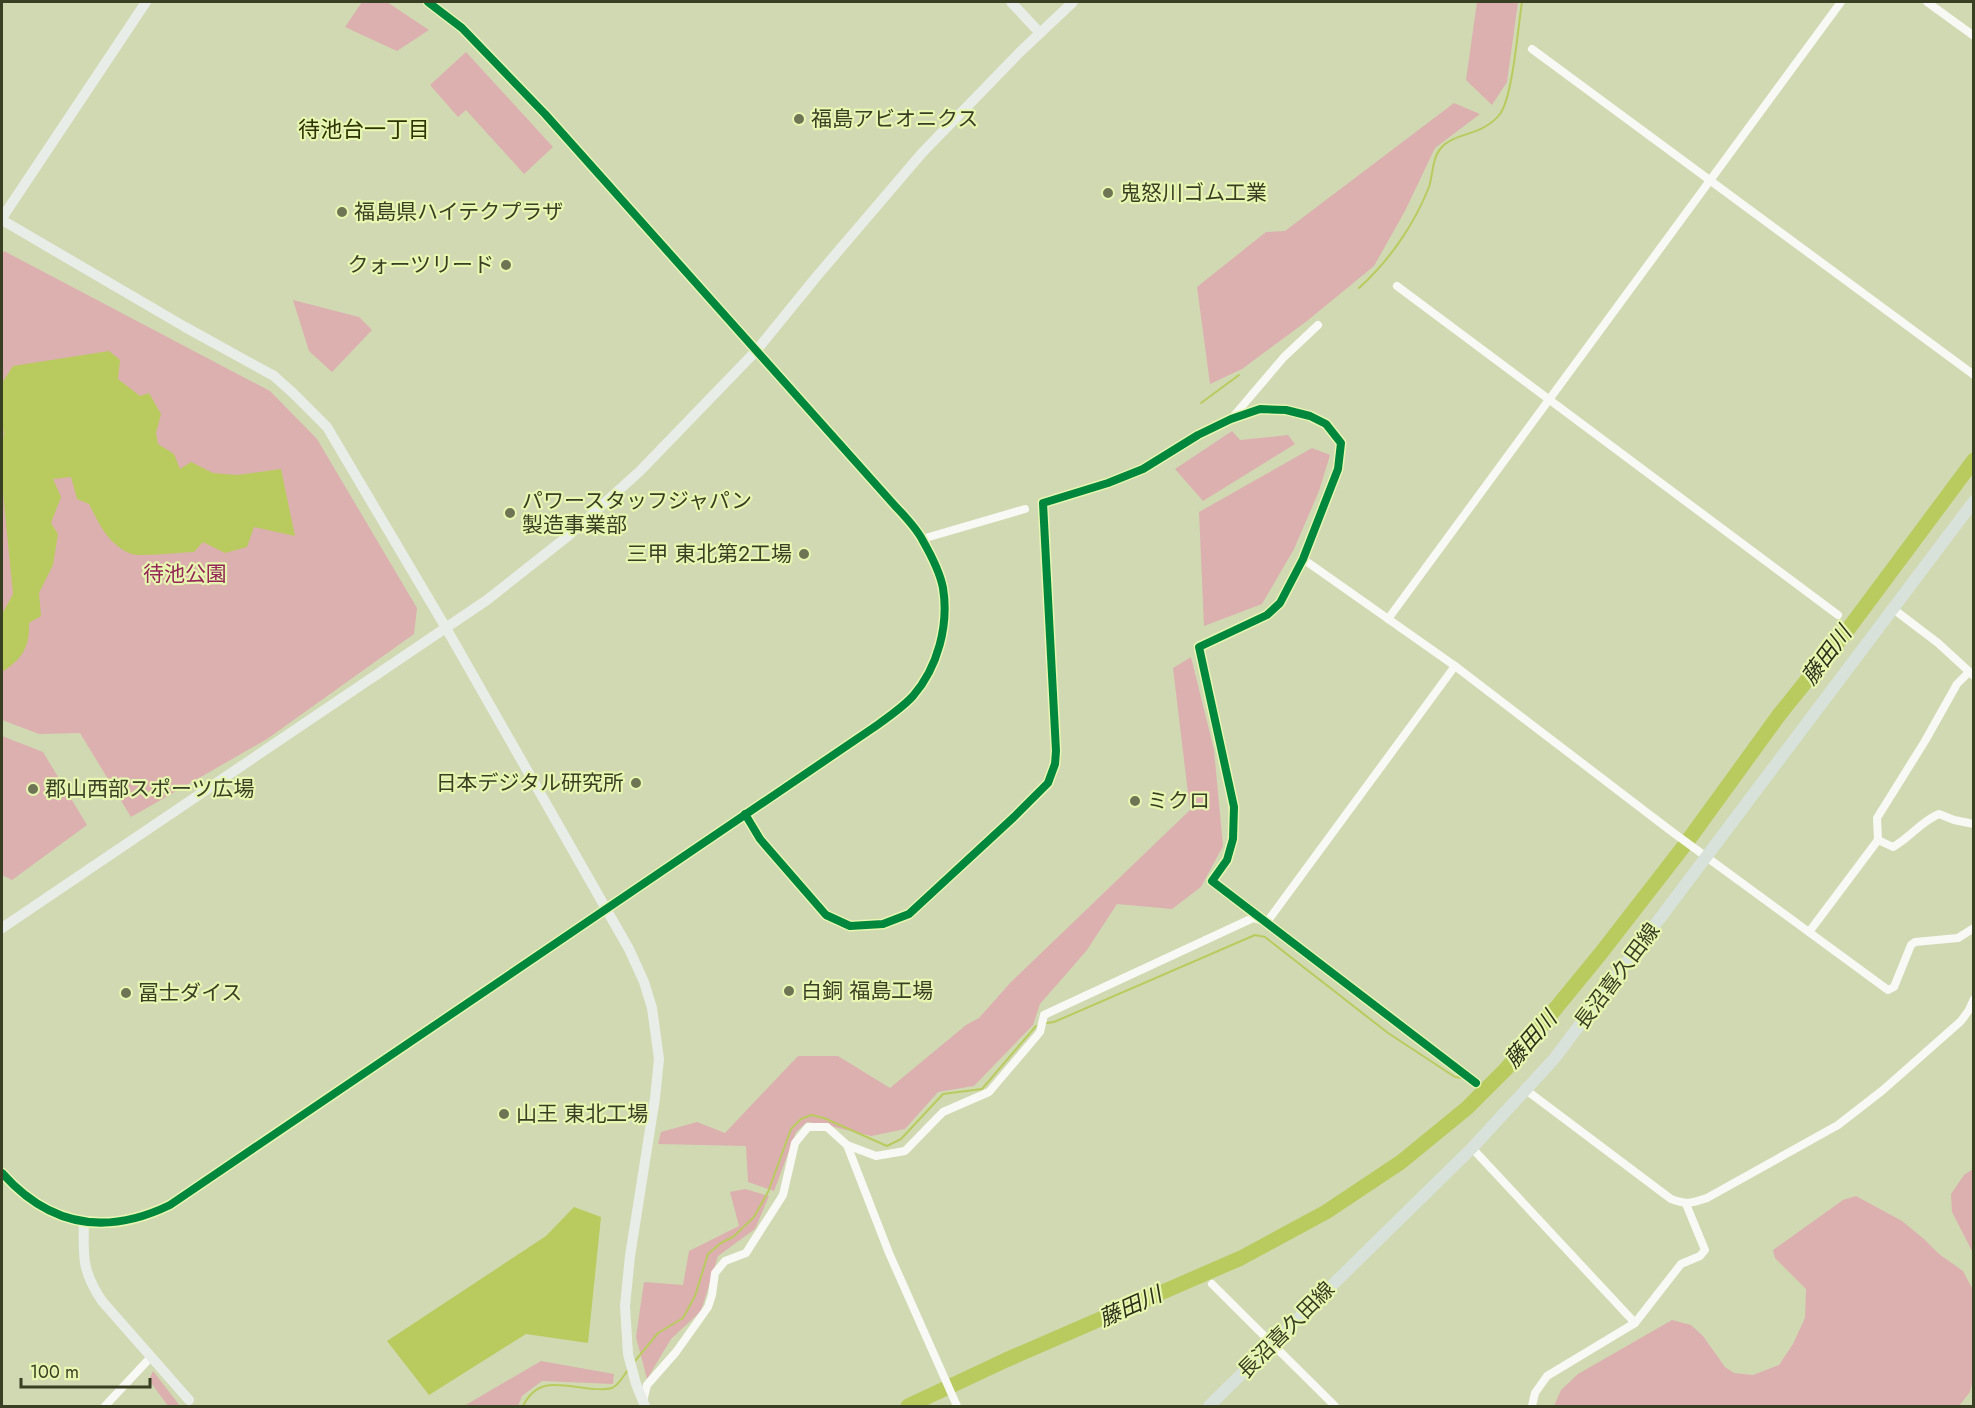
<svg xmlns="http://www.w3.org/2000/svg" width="1975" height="1408" viewBox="0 0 1975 1408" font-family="Jost,'Noto Sans JP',sans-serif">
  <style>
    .green { fill: #dbb0af }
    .water { fill: #b9cb5e }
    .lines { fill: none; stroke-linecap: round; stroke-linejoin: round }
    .stream { stroke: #b9cb5e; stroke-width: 2 }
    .river { stroke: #b9cb5e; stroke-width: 15 }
    .street { stroke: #f8f9f4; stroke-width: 8 }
    .secondary { stroke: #e8ede7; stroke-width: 10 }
    .primary { stroke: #d8e2da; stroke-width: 12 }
    .cycleway-casing { stroke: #e7f6b0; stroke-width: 11 }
    .cycleway { stroke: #00873e; stroke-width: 8 }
    .poi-dot { fill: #6e7555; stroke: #e7f6b0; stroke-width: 2 }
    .labels { text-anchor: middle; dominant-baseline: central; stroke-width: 4.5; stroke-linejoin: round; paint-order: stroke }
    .poi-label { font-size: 21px; fill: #393f23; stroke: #e7f6b0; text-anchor: start }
    .park-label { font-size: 21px; fill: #952657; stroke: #e7f6b0 }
    .street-label { font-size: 21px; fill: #393f23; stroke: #e7f6b0 }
    .neighbourhood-label { font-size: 22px; fill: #2d3400; stroke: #e7f6b0 }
    .water-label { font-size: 22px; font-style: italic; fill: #2b3019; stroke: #e7f6b0 }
  </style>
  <rect width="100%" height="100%" fill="#d1d9b3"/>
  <g class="green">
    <polygon points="362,2 387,2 429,30 397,51 345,27"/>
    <polygon points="1477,2 1518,2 1507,82 1492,105 1466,80"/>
    <polygon points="466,52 553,147 524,174 466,110 458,117 430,85"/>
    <polygon points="1454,103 1480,114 1435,148 1405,211 1374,266 1307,321 1242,369 1210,384 1197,287 1266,232 1285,231"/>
    <polygon points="4,251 270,391 317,439 417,608 414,634 267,739 131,817 80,733 39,734 2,720 2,255"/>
    <polygon points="293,300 359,317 372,330 332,372 309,351"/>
    <polygon points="1232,431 1240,440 1288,435 1295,444 1203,501 1175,469"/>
    <polygon points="1312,448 1330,455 1319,491 1294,549 1262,604 1204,626 1199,512"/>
    <polygon points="1191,657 1214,750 1223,846 1201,887 1172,909 1117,904 1087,950 1040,1004 1033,1025 974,1086 938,1092 905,1129 871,1136 822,1124 807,1122 796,1132 774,1191 748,1182 746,1146 658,1144 661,1132 697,1122 725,1133 798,1056 838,1056 890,1088 966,1025 979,1018 1011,982 1190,810 1173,668"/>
    <polygon points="2,736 43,752 87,825 12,880 2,875"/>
    <polygon points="1973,1169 1973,1253 1952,1212 1951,1194 1964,1175"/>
    <polygon points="745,1189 769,1196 755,1229 718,1256 701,1311 671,1339 647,1379 636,1337 644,1282 683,1285 689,1251 739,1226 730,1192"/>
    <polygon points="1856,1196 1902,1221 1924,1239 1939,1254 1963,1271 1973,1290 1973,1379 1970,1392 1959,1406 1554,1406 1561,1390 1578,1374 1672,1320 1691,1325 1703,1336 1725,1367 1734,1373 1753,1375 1779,1365 1793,1344 1805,1318 1806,1289 1775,1258 1773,1250 1843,1200"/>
    <polygon points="541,1361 614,1374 613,1384 542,1381 522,1396 518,1406 464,1406"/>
    <polygon points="153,1371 180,1406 168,1406 149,1380"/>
  </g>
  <g class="water">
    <path d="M 109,351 L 120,360 L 118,379 L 140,396 L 149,393 L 161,414 L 156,433 L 158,444 L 174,454 L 180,469 L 191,462 L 213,473 L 237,475 L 281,469 L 295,536 L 254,527 L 247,547 L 225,553 L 203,542 L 194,552 C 183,552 140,557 132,554 C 109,546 99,524 89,504 L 77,499 L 71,477 L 53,479 L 61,497 L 51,523 L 58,534 L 53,565 L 39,593 L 41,616 L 29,623 C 30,646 23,658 4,671 L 2,669 L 2,614 L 13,594 L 2,483 L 2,448 L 4,433 L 2,422 L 2,383 L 13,366 Z"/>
    <polygon points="574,1207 601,1217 588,1343 526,1334 429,1395 387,1341 546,1236"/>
  </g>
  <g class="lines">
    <g class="stream">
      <path d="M 1359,288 C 1389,261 1414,225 1429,187 C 1433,175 1432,158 1441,148 C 1452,135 1473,135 1486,126 C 1491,123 1497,118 1500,114 C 1513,96 1518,26 1522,2"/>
      <polyline points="1201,403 1239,375"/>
      <polyline points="1047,1023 1054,1022 1255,935 1265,937 1388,1033 1455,1077 1462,1078"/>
      <polyline points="635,1361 658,1333 683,1318 695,1296 708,1254 721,1243 733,1237 754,1217 768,1192 791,1129 801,1119 811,1115 824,1118 887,1146 901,1139 943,1094 982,1089 1036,1026"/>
      <path d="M 523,1406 C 539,1374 564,1387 594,1389 C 600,1389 606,1390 612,1388 C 619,1385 623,1376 628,1370"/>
    </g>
    <polyline class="river" points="908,1406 1006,1360 1241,1258 1326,1212 1401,1162 1467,1108 1505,1070 1533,1039 1538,1030 1601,953 1684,846 1779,715 1849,628 1974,460"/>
    <g class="street">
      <polyline points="1927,2 1974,36"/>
      <polyline points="1532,49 1974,375"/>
      <polyline points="1397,286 1838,615"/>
      <polyline points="1232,418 1284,357 1318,325"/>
      <polyline points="922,539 1025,509"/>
      <polyline points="1303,559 1455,666 1671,831 1888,990 1894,987 1911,945 1915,942 1958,938 1974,928"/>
      <polyline points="1892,608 1938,643 1974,676"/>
      <polyline points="1388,619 1841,2"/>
      <polyline points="745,814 760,839 826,915 850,926 883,924 909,914 1014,817 1048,783 1055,764 1056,751 1043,503 1108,483 1143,469 1198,435 1231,419 1260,409 1286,410 1310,416 1326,424 1341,443 1338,469 1303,559 1280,603 1267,615 1199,647 1234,807 1233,839 1227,860 1212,881 1476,1083"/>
      <path d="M 1878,840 L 1893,847 C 1911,837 1920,822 1939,814 L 1954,820 L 1974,824"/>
      <polyline points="1809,932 1878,840 1877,818 1925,741 1957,684 1969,672"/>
      <path d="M 1526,1090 L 1671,1199 C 1687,1205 1692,1203 1707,1198 L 1838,1125 L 1883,1090 L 1961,1021 L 1969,1010 L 1974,999"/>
      <polyline points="847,1145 889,1253 957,1406"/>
      <polyline points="1472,1148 1635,1323"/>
      <polyline points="1212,1284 1335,1406"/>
      <polyline points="643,1401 647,1385 676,1352 708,1307 712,1295 715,1273 725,1261 746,1253 783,1195 795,1143 808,1127 827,1127 847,1145 876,1156 905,1151 943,1112 989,1092 1040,1032 1044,1015 1253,918 1267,922 1455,666"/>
      <polyline points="105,1406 151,1357"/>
      <polyline points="1532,1406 1535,1393 1547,1376 1635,1323 1681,1264 1700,1256 1705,1250 1686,1204"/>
    </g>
    <g class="secondary">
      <polyline points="1011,2 1040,33"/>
      <polyline points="2,218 146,2"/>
      <polyline points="2,220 185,327 274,376 293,393 327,427 446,628 629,949 644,982 652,1008 659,1059 655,1098 630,1256 625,1306 628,1354 636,1384 645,1406"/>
      <polyline points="2,928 487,600 568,536 640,471 756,351 817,276 922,153 1021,51 1073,2"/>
      <path d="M 2,1173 C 50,1227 106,1236 170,1205 L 873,728 C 887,718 902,708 913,696 C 938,667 949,625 943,588 C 940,572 931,555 923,541 C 915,525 900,512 888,498 L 545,114 L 462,28 L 428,2"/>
      <path d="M 84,1221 C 83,1257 82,1271 102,1301 L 189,1400"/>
    </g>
    <polyline class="primary" points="1209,1406 1472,1148 1554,1059 1974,501"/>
    <g class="cycleway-casing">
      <g id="cycleway">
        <polyline points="745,814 760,839 826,915 850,926 883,924 909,914 1014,817 1048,783 1055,764 1056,751 1043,503 1108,483 1143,469 1198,435 1231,419 1260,409 1286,410 1310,416 1326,424 1341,443 1338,469 1303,559 1280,603 1267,615 1199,647 1234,807 1233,839 1227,860 1212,881 1476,1083"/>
        <path d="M 2,1173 C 50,1227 106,1236 170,1205 L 873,728 C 887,718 902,708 913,696 C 938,667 949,625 943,588 C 940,572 931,555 923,541 C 915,525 900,512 888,498 L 545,114 L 462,28 L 428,2"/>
      </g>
    </g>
    <use href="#cycleway" class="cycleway"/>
  </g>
  <g class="poi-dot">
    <circle cx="799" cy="119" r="6"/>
    <circle cx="1108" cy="193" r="6"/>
    <circle cx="342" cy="212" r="6"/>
    <circle cx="506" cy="265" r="6"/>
    <circle cx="510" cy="513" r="6"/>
    <circle cx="804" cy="554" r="6"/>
    <circle cx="636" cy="783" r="6"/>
    <circle cx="33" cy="789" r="6"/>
    <circle cx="1135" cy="801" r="6"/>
    <circle cx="789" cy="991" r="6"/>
    <circle cx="126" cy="993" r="6"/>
    <circle cx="504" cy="1114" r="6"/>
  </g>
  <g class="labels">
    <g class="poi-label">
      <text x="811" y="119">福島アビオニクス</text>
      <text x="1120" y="193">鬼怒川ゴム工業</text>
      <text x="354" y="212">福島県ハイテクプラザ</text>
      <text x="494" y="265" text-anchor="end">クォーツリード</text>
      <text x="522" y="501">パワースタッフジャパン<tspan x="522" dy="24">製造事業部</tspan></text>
      <text x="792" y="554" text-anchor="end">三甲 東北第2工場</text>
      <text x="624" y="783" text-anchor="end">日本デジタル研究所</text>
      <text x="45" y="789">郡山西部スポーツ広場</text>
      <text x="1147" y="801">ミクロ</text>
      <text x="801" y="991">白銅 福島工場</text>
      <text x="138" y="993">冨士ダイス</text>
      <text x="516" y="1114">山王 東北工場</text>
    </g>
    <g class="park-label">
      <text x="185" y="574">待池公園</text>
    </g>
    <g class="street-label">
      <text transform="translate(1617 976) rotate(-53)">長沼喜久田線</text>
      <text transform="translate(1286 1330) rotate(-45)">長沼喜久田線</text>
    </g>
    <g class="neighbourhood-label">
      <text x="364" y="129">待池台一丁目</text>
    </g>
    <g class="water-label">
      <text transform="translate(1826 655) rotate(-53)">藤田川</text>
      <text transform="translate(1530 1039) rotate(-49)">藤田川</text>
      <text transform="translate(1130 1306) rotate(-24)">藤田川</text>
    </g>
  </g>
  <rect width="1975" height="1408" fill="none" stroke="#393f23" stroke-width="6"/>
  <path d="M21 1378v9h129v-9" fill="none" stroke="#393f23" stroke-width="3"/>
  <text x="30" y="1378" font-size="18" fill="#393f23" stroke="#e7f6b0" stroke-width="4.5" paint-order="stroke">100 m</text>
</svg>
